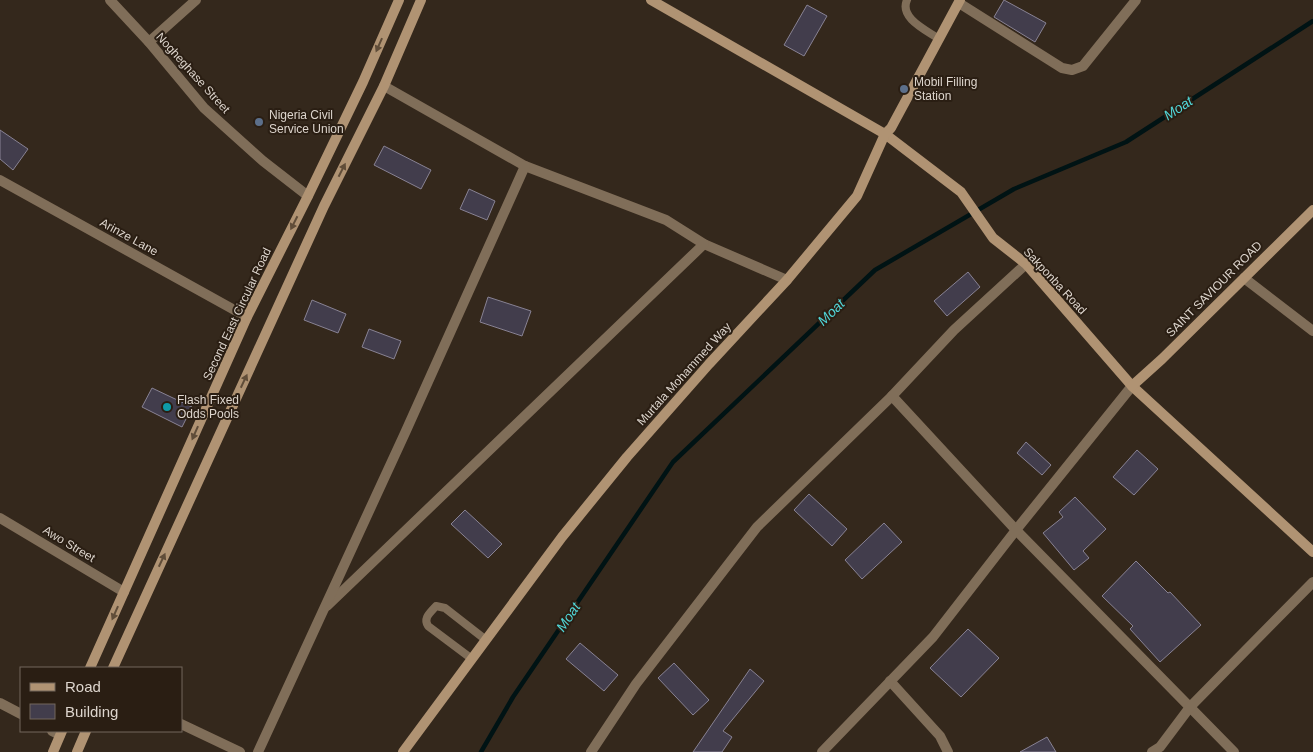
<svg xmlns="http://www.w3.org/2000/svg" width="1313" height="752" viewBox="0 0 1313 752" font-family="Helvetica,sans-serif">
  <style>
    .lines { fill: none; stroke-linecap: round; stroke-linejoin: round }
    .stream { stroke: #001314; stroke-width: 4.5 }
    .building { fill: #423d4c; stroke: #888293 }
    .lane { stroke: #806e59; stroke-width: 8 }
    .street { stroke: #806e59; stroke-width: 10 }
    .secondary { stroke: #b09373; stroke-width: 10 }
    .oneway { fill: #604d39 }
    .service-dot { fill: #5c6f8a; stroke: #2a1e13; stroke-width: 2 }
    .culture-dot { fill: #0f9aa8; stroke: #2a1e13; stroke-width: 2 }
    .labels { text-anchor: middle; dominant-baseline: central; stroke-width: 4; stroke-linejoin: round; paint-order: stroke }
    .street-label { font-size: 12px; fill: #ddd5cd; stroke: #2a1e13 }
    .poi-label { font-size: 12px; fill: #ddd5cd; stroke: #2a1e13; text-anchor: start }
    .water-label { font-size: 14px; font-style: italic; fill: #51d6d8; stroke: #2a1e13 }
  </style>
  <rect width="100%" height="100%" fill="#34281c"/>
  <g class="lines">
    <polyline class="stream" points="481,752 513,697 673,462 875,270 1014,189 1126,142 1313,21"/>
  </g>
  <g class="building">
    <polygon points="1004,0 1046,23 1035,42 994,17"/>
    <polygon points="807,5 827,16 804,56 784,45"/>
    <polygon points="0,130 28,149 13,170 0,159"/>
    <polygon points="384,146 431,170 421,189 374,165"/>
    <polygon points="469,189 495,201 487,220 460,209"/>
    <polygon points="968,272 980,287 947,316 934,301"/>
    <polygon points="488,297 531,311 522,336 480,322"/>
    <polygon points="312,300 346,314 338,333 304,320"/>
    <polygon points="369,329 401,341 394,359 362,347"/>
    <polygon points="152,388 192,407 182,427 142,407"/>
    <polygon points="1026,442 1051,465 1042,475 1017,453"/>
    <polygon points="1137,450 1158,469 1134,495 1113,477"/>
    <polygon points="809,494 847,529 832,546 794,510"/>
    <polygon points="1075,497 1106,529 1083,551 1089,558 1074,570 1043,533 1063,517 1059,512"/>
    <polygon points="465,510 502,544 488,558 451,524"/>
    <polygon points="884,523 902,542 862,579 845,560"/>
    <polygon points="1136,561 1168,593 1170,592 1201,625 1160,662 1130,629 1133,626 1102,596"/>
    <polygon points="968,629 999,658 961,697 930,668"/>
    <polygon points="580,643 618,675 604,691 566,659"/>
    <polygon points="674,663 709,700 693,715 658,678"/>
    <polygon points="750,669 764,681 723,731 732,737 722,752 693,752"/>
    <polygon points="1047,737 1056,752 1020,752"/>
  </g>
  <g class="lines">
    <g class="lane">
      <path d="M 907,0 C 899,18 926,30 939,39"/>
      <path d="M 472,659 L 428,626 C 423,618 430,613 436,606 L 445,608 L 486,640"/>
    </g>
    <g class="street">
      <polyline points="110,0 149,42 204,108 263,161 308,196"/>
      <polyline points="959,3 1062,68 1072,70 1083,66 1136,0"/>
      <polyline points="149,42 196,0"/>
      <polyline points="384,86 525,166 666,220 704,244 787,280"/>
      <polyline points="0,180 247,317"/>
      <polyline points="1244,278 1313,331"/>
      <polyline points="892,396 1016,530 1234,752"/>
      <polyline points="0,518 124,592"/>
      <polyline points="327,606 704,244"/>
      <polyline points="890,681 940,736 948,752"/>
      <polyline points="0,703 21,714"/>
      <polyline points="181,724 240,752"/>
      <polyline points="52,731 60,735"/>
      <polyline points="258,752 405,433 525,166"/>
      <polyline points="591,752 636,684 757,527 892,396 954,330 1026,264"/>
      <polyline points="822,752 933,637 1016,530 1132,386"/>
      <polyline points="1152,752 1160,747 1190,707 1313,582"/>
    </g>
    <g class="secondary">
      <polyline points="651,0 885,134 961,192 993,238 1026,264 1132,386 1313,552"/>
      <polyline points="1132,386 1162,359 1313,210"/>
      <polyline points="90,668 247,317 308,196 363,82 399,0"/>
      <polyline points="113,668 324,206 384,86 421,0"/>
      <polyline points="53,752 62,731"/>
      <polyline points="77,752 86,731"/>
      <polyline points="403,752 562,537 627,457 709,364 787,280 857,196 885,134 891,128 960,0"/>
    </g>
  </g>
  <defs><path id="oneway-solid" d="M-6-.8H1V-3.2L6.5 0L1 3.2V.8H-6Z" transform="scale(1.25)"/></defs>
  <g class="oneway">
    <use href="#oneway-solid" transform="translate(379 45) rotate(114)"/>
    <use href="#oneway-solid" transform="translate(342 170) rotate(-63)"/>
    <use href="#oneway-solid" transform="translate(294 223) rotate(117)"/>
    <use href="#oneway-solid" transform="translate(244 381) rotate(-65)"/>
    <use href="#oneway-solid" transform="translate(195 433) rotate(114)"/>
    <use href="#oneway-solid" transform="translate(162 560) rotate(-65)"/>
    <use href="#oneway-solid" transform="translate(115 613) rotate(114)"/>
  </g>
  <g class="service-dot">
    <circle cx="904" cy="89" r="5"/>
    <circle cx="259" cy="122" r="5"/>
  </g>
  <circle class="culture-dot" cx="167" cy="407" r="5"/>
  <g class="labels">
    <g class="street-label">
      <text transform="translate(193 73) rotate(48)">Nogheghase Street</text>
      <text transform="translate(129 237) rotate(29)">Arinze Lane</text>
      <text transform="translate(1055 281) rotate(47)">Sakponba Road</text>
      <text transform="translate(1214 289) rotate(-45)">SAINT SAVIOUR ROAD</text>
      <text transform="translate(237 314) rotate(-65)">Second East Circular Road</text>
      <text transform="translate(684 374) rotate(-48)">Murtala Mohammed Way</text>
      <text transform="translate(69 544) rotate(31)">Awo Street</text>
    </g>
    <g class="poi-label">
      <text x="914" y="82">Mobil Filling<tspan x="914" dy="14">Station</tspan></text>
      <text x="269" y="115">Nigeria Civil<tspan x="269" dy="14">Service Union</tspan></text>
      <text x="177" y="400">Flash Fixed<tspan x="177" dy="14">Odds Pools</tspan></text>
    </g>
    <g class="water-label">
      <text transform="translate(1178 108) rotate(-33)">Moat</text>
      <text transform="translate(831 312) rotate(-44)">Moat</text>
      <text transform="translate(568 617) rotate(-56)">Moat</text>
    </g>
  </g>
  <rect x="20" y="667" width="162" height="65" fill="#2a1e13" stroke="#72675d"/>
  <rect x="30" y="683" width="25" height="8" fill="#b09373" stroke="#72675d"/>
  <text x="65" y="692" font-size="15" fill="#ddd5cd">Road</text>
  <rect x="30" y="704" width="25" height="15" fill="#423d4c" stroke="#72675d"/>
  <text x="65" y="717" font-size="15" fill="#ddd5cd">Building</text>
</svg>
